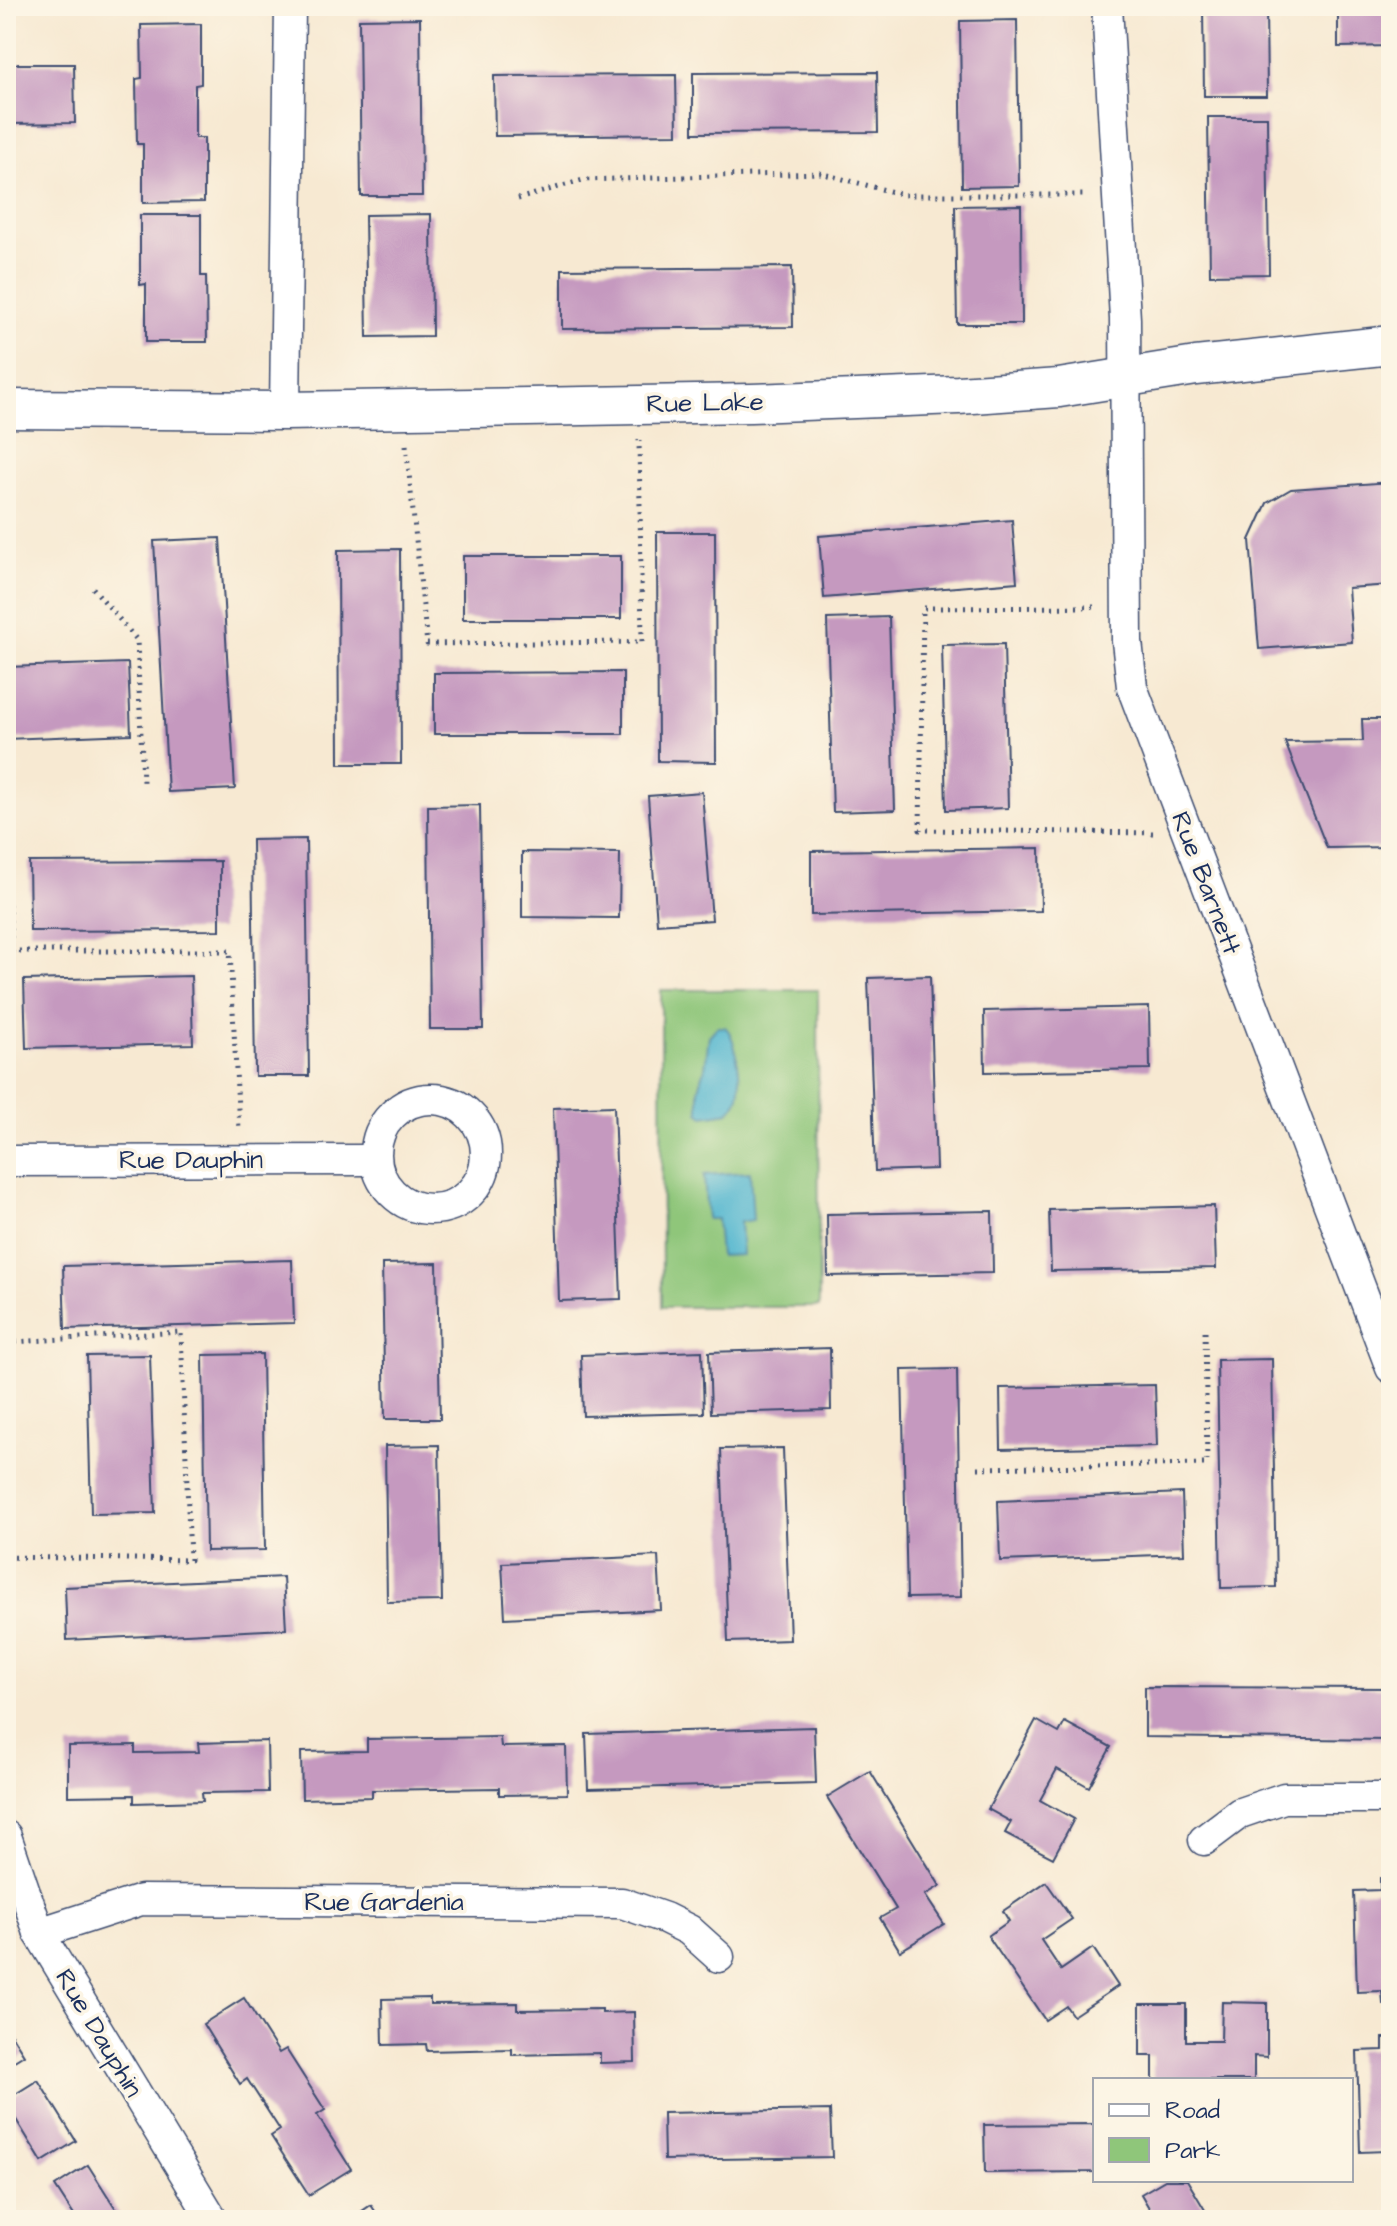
<svg xmlns="http://www.w3.org/2000/svg" width="1397" height="2226" viewBox="0 0 1397 2226" font-family="'Architects Daughter',sans-serif">
  <style>
    .green { fill: #8fc67a; stroke: #557a6c; stroke-width: 2 }
    .water { fill: #51b6cf; stroke: #367296; stroke-width: 2 }
    .building { fill: #c599bf }
    .lines { fill: none; stroke-linecap: round; stroke-linejoin: round }
    .minor-casing { stroke: #3c4b6f; stroke-width: 33 }
    .tertiary-casing { stroke: #3c4b6f; stroke-width: 41 }
    .path { stroke: #3c4b6f; stroke-width: 5; stroke-dasharray: 2 6; stroke-linecap: butt }
    .minor { stroke: #fff; stroke-width: 30 }
    .tertiary { stroke: #fff; stroke-width: 38 }
    .labels { text-anchor: middle; dominant-baseline: central; stroke-width: 7; stroke-linejoin: round; paint-order: stroke }
    .street-label { font-size: 26px; fill: #1b2f5e; stroke: #fcf5e5 }
  </style>
  <rect width="100%" height="100%" fill="#fcf5e5"/>
  <filter id="ink" filterUnits="userSpaceOnUse"><feTurbulence type="fractalNoise" baseFrequency=".0125" numOctaves="2"/><feDisplacementMap in="SourceGraphic" scale="16" xChannelSelector="R" yChannelSelector="G"/><feConvolveMatrix kernelMatrix="1 2 1 2 8 2 1 2 1" color-interpolation-filters="sRGB"/></filter>
  <filter id="wash" filterUnits="userSpaceOnUse"><feTurbulence type="fractalNoise" baseFrequency=".006" numOctaves="4" result="noise"/><feDisplacementMap in="SourceGraphic" scale="32" xChannelSelector="R" yChannelSelector="G"/><feGaussianBlur stdDeviation="1.8" result="paint"/><feColorMatrix in="noise" values="0 0 0 0 0 0 0 0 0 0 0 0 0 0 0 0 0 1.4 0 .05"/><feComposite in="paint" operator="in"/></filter>
  <g filter="url(#wash)">
    <rect width="100%" height="100%" fill="#f7e9d2"/>
    <polygon class="green" points="661,990 818,990 819,1307 662,1307"/>
    <g class="water">
      <path d="M 717,1027 L 725,1027 C 736,1036 742,1081 739,1096 C 737,1103 734,1107 729,1112 L 704,1116 L 699,1112 L 699,1089 L 705,1068 L 709,1036 Z"/>
      <polygon points="750,1172 753,1220 740,1222 742,1255 720,1256 717,1219 707,1219 704,1175"/>
    </g>
    <g id="blocks">
      <g class="building">
        <polygon points="1203,6 1266,6 1267,96 1204,96"/>
        <polygon points="1338,6 1391,6 1391,46 1338,47"/>
        <polygon points="420,18 422,196 361,196 359,19"/>
        <polygon points="1017,20 1019,186 962,187 960,21"/>
        <polygon points="201,24 201,84 195,85 195,138 204,138 204,202 143,203 143,144 137,144 136,79 142,78 141,25"/>
        <polygon points="6,64 74,64 75,123 6,124"/>
        <polygon points="877,72 878,132 693,133 693,73"/>
        <polygon points="676,75 677,134 495,136 494,76"/>
        <polygon points="1208,117 1267,117 1269,274 1210,275"/>
        <polygon points="1021,205 1022,324 957,324 955,206"/>
        <polygon points="431,214 432,336 367,337 365,215"/>
        <polygon points="140,215 201,215 201,276 206,276 207,342 146,342 146,284 140,285"/>
        <polygon points="792,267 793,327 562,329 562,269"/>
        <polygon points="1391,482 1391,585 1348,588 1352,642 1259,649 1250,540 1267,503 1291,489"/>
        <polygon points="1012,520 1017,582 824,598 819,536"/>
        <polygon points="657,532 715,532 716,762 658,761"/>
        <polygon points="220,538 235,789 168,792 154,541"/>
        <polygon points="400,549 401,764 339,764 338,550"/>
        <rect x="463" y="556" width="158" height="63"/>
        <polygon points="889,617 895,810 833,812 827,619"/>
        <polygon points="1004,644 1008,808 946,810 942,645"/>
        <polygon points="128,663 131,734 6,739 6,667"/>
        <polygon points="623,672 623,734 434,734 434,673"/>
        <polygon points="1362,719 1391,719 1391,847 1327,848 1285,742 1363,741"/>
        <polygon points="702,792 712,920 657,924 648,796"/>
        <polygon points="480,805 483,1029 430,1029 428,806"/>
        <polygon points="306,839 309,1076 255,1076 252,840"/>
        <polygon points="1040,848 1041,911 811,915 811,851"/>
        <polygon points="522,852 620,853 619,918 522,917"/>
        <polygon points="220,861 220,930 30,931 29,862"/>
        <polygon points="191,976 193,1044 26,1048 24,980"/>
        <polygon points="930,976 936,1169 875,1171 868,978"/>
        <polygon points="1149,1007 1150,1069 985,1072 984,1011"/>
        <polygon points="614,1106 621,1299 559,1301 553,1108"/>
        <polygon points="1214,1206 1216,1268 1051,1271 1049,1210"/>
        <polygon points="992,1211 993,1273 828,1276 827,1214"/>
        <polygon points="292,1260 294,1323 65,1329 63,1266"/>
        <polygon points="437,1263 440,1419 385,1419 382,1264"/>
        <polygon points="830,1348 831,1410 711,1413 709,1352"/>
        <polygon points="702,1351 704,1413 583,1416 581,1355"/>
        <polygon points="262,1354 265,1550 206,1551 203,1355"/>
        <polygon points="150,1355 155,1513 91,1514 87,1356"/>
        <polygon points="1272,1359 1276,1587 1221,1588 1217,1360"/>
        <polygon points="957,1369 961,1597 907,1598 902,1370"/>
        <polygon points="1155,1385 1157,1446 1001,1449 1000,1388"/>
        <polygon points="439,1445 442,1601 387,1602 385,1446"/>
        <polygon points="783,1448 790,1640 728,1642 721,1449"/>
        <polygon points="1182,1493 1184,1554 1000,1561 998,1501"/>
        <polygon points="658,1556 661,1610 505,1618 502,1563"/>
        <polygon points="283,1577 286,1629 67,1640 65,1587"/>
        <polygon points="1145,1687 1391,1688 1391,1740 1145,1737"/>
        <polygon points="1036,1720 1059,1733 1065,1722 1111,1747 1089,1787 1057,1769 1040,1800 1074,1819 1053,1858 1005,1833 1011,1822 988,1809"/>
        <polygon points="814,1727 816,1783 588,1789 586,1734"/>
        <polygon points="500,1737 501,1747 566,1746 567,1794 499,1795 499,1788 372,1790 372,1797 302,1799 301,1752 367,1751 367,1739"/>
        <polygon points="267,1741 268,1792 202,1793 203,1801 134,1803 134,1795 68,1796 68,1746 135,1745 135,1753 199,1752 198,1743"/>
        <polygon points="870,1771 940,1886 925,1895 944,1924 900,1951 880,1918 896,1909 827,1797"/>
        <polygon points="1380,1878 1391,1878 1391,2004 1383,2004 1382,1991 1357,1992 1354,1891 1380,1890"/>
        <polygon points="1046,1882 1072,1919 1041,1940 1061,1970 1093,1948 1118,1986 1073,2016 1066,2006 1045,2020 988,1936 1009,1921 1003,1911"/>
        <polygon points="244,1998 279,2053 286,2049 325,2110 317,2115 351,2169 309,2195 271,2136 280,2130 247,2079 240,2084 203,2024"/>
        <polygon points="430,1998 430,2004 517,2003 517,2010 602,2009 602,2013 634,2012 635,2062 600,2063 600,2053 512,2055 512,2049 427,2051 426,2044 383,2045 382,1999"/>
        <polygon points="1222,2002 1267,2003 1267,2057 1254,2056 1254,2080 1153,2080 1153,2056 1140,2056 1140,2004 1186,2004 1186,2041 1221,2041"/>
        <polygon points="6,2026 24,2055 6,2066"/>
        <polygon points="1383,2038 1391,2038 1391,2164 1386,2164 1386,2151 1360,2152 1357,2051 1383,2050"/>
        <polygon points="38,2080 76,2141 42,2162 6,2103 6,2100"/>
        <polygon points="830,2110 832,2157 664,2160 663,2113"/>
        <polygon points="1095,2124 1095,2172 985,2173 984,2125"/>
        <polygon points="88,2165 123,2220 77,2220 55,2186"/>
        <polygon points="1165,2180 1187,2180 1211,2220 1156,2220 1141,2194"/>
        <polygon points="371,2205 381,2220 349,2220"/>
      </g>
    </g>
  </g>
  <g filter="url(#ink)">
    <use href="#blocks" fill-opacity="0" stroke="#3c4b6f" stroke-width="2"/>
    <g class="lines">
      <g class="minor-casing">
        <g id="minor">
          <polyline points="1107,6 1125,319 1127,641 1132,687 1391,1368"/>
          <polyline points="285,411 290,6"/>
          <circle cx="431" cy="1154" r="55"/>
          <polyline points="6,1161 376,1160"/>
          <polyline points="6,1836 39,1933 213,2220"/>
          <polyline points="1204,1840 1240,1813 1284,1798 1391,1798"/>
          <polyline points="39,1933 141,1900 622,1903 665,1918 689,1930 719,1957"/>
        </g>
      </g>
      <g class="tertiary-casing">
        <polyline id="tertiary" points="6,409 285,411 528,407 751,403 958,395 1059,388 1196,366 1391,345"/>
      </g>
      <g class="path">
        <polyline points="518,199 583,180 820,173 904,195 1087,195"/>
        <polyline points="406,445 427,644 642,642 639,440"/>
        <polyline points="93,588 137,640 143,782"/>
        <polyline points="1094,607 923,608 920,830 1155,833"/>
        <polyline points="6,864 12,951"/>
        <polyline points="7,1128 12,951 230,951 239,1129"/>
        <polyline points="978,1468 1207,1464 1205,1328"/>
        <polyline points="6,1557 190,1560 181,1332 13,1342"/>
      </g>
      <use href="#minor" class="minor"/>
      <use href="#tertiary" class="tertiary"/>
    </g>
  </g>
  <g class="labels">
    <g class="street-label">
      <text transform="translate(705 403) rotate(-1)">Rue Lake</text>
      <text transform="translate(1206 883) rotate(69)">Rue Barnett</text>
      <text x="191" y="1160">Rue Dauphin</text>
      <text x="384" y="1902">Rue Gardenia</text>
      <text transform="translate(99 2033) rotate(59)">Rue Dauphin</text>
    </g>
  </g>
  <rect width="1397" height="2226" fill="none" stroke="#fcf5e5" stroke-width="32"/>
  <rect x="1093" y="2078" width="260" height="104" fill="#fcf5e5" stroke="#a2a6af" stroke-width="2"/>
  <rect x="1109" y="2104" width="40" height="12" fill="#ffffff" stroke="#a2a6af" stroke-width="2"/>
  <text x="1165" y="2118" font-size="24" fill="#1b2f5e">Road</text>
  <rect x="1109" y="2138" width="40" height="24" fill="#8fc67a" stroke="#a2a6af" stroke-width="2"/>
  <text x="1165" y="2158" font-size="24" fill="#1b2f5e">Park</text>
</svg>
